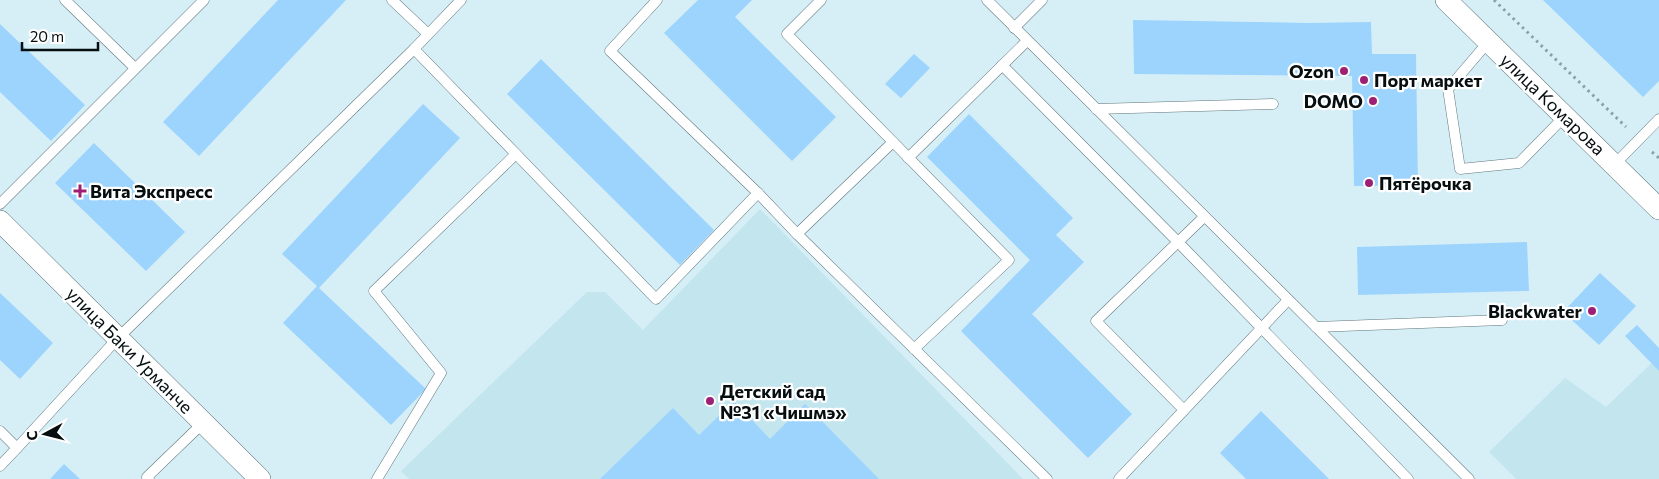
<svg xmlns="http://www.w3.org/2000/svg" width="1659" height="479" viewBox="0 0 1659 479" font-family="Commissioner,sans-serif">
  <style>
    .built { fill: #c3e5ee }
    .building { fill: #9dd4fe }
    .lines { fill: none; stroke-linecap: round; stroke-linejoin: round }
    .lane-casing { stroke: #60767c; stroke-width: 11 }
    .street-casing { stroke: #60767c; stroke-width: 22 }
    .path { stroke: #8c9fa4; stroke-width: 3; stroke-dasharray: 2.5 4; stroke-linecap: butt }
    .lane { stroke: #fff; stroke-width: 10 }
    .street { stroke: #fff; stroke-width: 21 }
    .poi-dot { fill: #9d2075; stroke: #fff; stroke-width: 2 }
    .labels { text-anchor: middle; dominant-baseline: central; stroke-width: 4.5; stroke-linejoin: round; paint-order: stroke }
    .poi-label { font-size: 18px; font-weight: bold; fill: #060e10; stroke: #fff; text-anchor: start }
    .street-label { font-size: 18px; fill: #060e10; stroke: #fff }
  </style>
  <rect width="100%" height="100%" fill="#d6eff6"/>
  <g class="built">
    <polygon points="760,209 1023,479 409,479 401,471 587,292 605,292 643,330"/>
    <polygon points="1659,356 1659,479 1516,479 1489,452 1565,378 1606,407"/>
  </g>
  <g class="building">
    <polygon points="278,0 346,0 199,156 163,122"/>
    <polygon points="698,0 752,0 735,17 836,117 792,161 664,33"/>
    <polygon points="1543,0 1659,0 1659,81 1643,97"/>
    <polygon points="1133,20 1310,23 1371,22 1372,54 1416,54 1418,185 1354,186 1352,76 1134,74"/>
    <polygon points="0,24 85,105 51,141 0,92"/>
    <polygon points="914,54 930,68 901,98 885,84"/>
    <polygon points="541,59 714,230 680,265 507,94"/>
    <polygon points="423,104 460,138 319,288 426,389 391,425 283,323 317,286 282,254"/>
    <polygon points="969,114 1073,218 1056,235 1084,262 1032,314 1132,414 1088,458 961,331 1030,260 927,157"/>
    <polygon points="94,143 185,232 146,271 55,183"/>
    <polygon points="1527,242 1529,291 1358,295 1357,247"/>
    <polygon points="1600,273 1636,306 1599,345 1563,312"/>
    <polygon points="0,293 53,343 20,379 0,360"/>
    <polygon points="1637,325 1659,348 1659,371 1625,336"/>
    <polygon points="734,401 770,439 805,404 879,479 600,479 673,408 699,435"/>
    <polygon points="1261,411 1329,479 1246,479 1220,453"/>
    <polygon points="64,464 80,479 50,479"/>
  </g>
  <g class="lines">
    <g class="lane-casing">
      <g id="lane">
        <polyline points="65,0 135,68"/>
        <polyline points="392,0 428,34"/>
        <polyline points="657,0 610,51 758,193 797,234 1047,479"/>
        <polyline points="821,0 787,34 1009,260 914,349"/>
        <polyline points="987,0 1469,479"/>
        <polyline points="1014,28 1042,0"/>
        <polyline points="1489,41 1448,89 1460,169 1519,163 1565,116"/>
        <polyline points="1002,65 1178,242 1408,479"/>
        <polyline points="1096,109 1273,104"/>
        <polyline points="516,154 656,299 758,193"/>
        <polyline points="908,158 1027,41"/>
        <polyline points="1614,165 1659,119"/>
        <polyline points="0,204 204,0"/>
        <polyline points="797,234 893,142"/>
        <polyline points="1316,327 1502,320"/>
        <polyline points="1184,410 1096,321 1204,217"/>
        <polyline points="0,431 17,448 118,338 414,49 461,0"/>
        <polyline points="0,466 17,448"/>
        <polyline points="149,479 147,477 203,423"/>
        <polyline points="377,479 441,373 374,291 516,154 414,49"/>
        <polyline points="1119,479 1288,300"/>
      </g>
    </g>
    <g class="street-casing">
      <g id="street">
        <polyline points="1446,0 1659,209"/>
        <polyline points="0,221 260,479"/>
      </g>
    </g>
    <g class="path">
      <polyline points="1494,0 1626,127"/>
      <polyline points="1652,152 1659,158"/>
    </g>
    <use href="#lane" class="lane"/>
    <use href="#street" class="street"/>
  </g>
  <g class="poi-dot">
    <circle cx="1344" cy="71" r="5"/>
    <circle cx="1364" cy="80" r="5"/>
    <circle cx="1373" cy="101" r="5"/>
    <circle cx="1369" cy="183" r="5"/>
    <path d="M77.5 183.5h5v5h5v5h-5v5h-5v-5h-5v-5h5z"/>
    <circle cx="1592" cy="311" r="5"/>
    <circle cx="710" cy="401" r="5"/>
  </g>
  <g class="labels">
    <g class="poi-label">
      <text x="1334" y="71" text-anchor="end">Ozon</text>
      <text x="1374" y="80">Порт маркет</text>
      <text x="1363" y="101" text-anchor="end">DOMO</text>
      <text x="1379" y="183">Пятёрочка</text>
      <text x="90" y="191">Вита Экспресс</text>
      <text x="1582" y="311" text-anchor="end">Blackwater</text>
      <text x="720" y="391">Детский сад<tspan x="720" dy="21">№31 «Чишмэ»</tspan></text>
    </g>
    <g class="street-label">
      <text transform="translate(1553 104) rotate(44)">улица Комарова</text>
      <text transform="translate(130 350) rotate(45)">улица Баки Урманче</text>
    </g>
  </g>
  <g transform="translate(45 434) rotate(263)" stroke="#ffffff" stroke-width="4" paint-order="stroke">
  <path d="M0-4L9 19L0 12L-9 19Z" fill="#060e10"/>
  <text y="-8" font-size="14" font-weight="bold" text-anchor="middle" fill="#060e10">С</text>
  </g>
  <path d="M22 42v8h76v-8" fill="none" stroke="#060e10" stroke-width="2.5"/>
  <text x="30" y="42" font-size="15" fill="#060e10" stroke="#ffffff" stroke-width="4" paint-order="stroke">20 m</text>
</svg>
